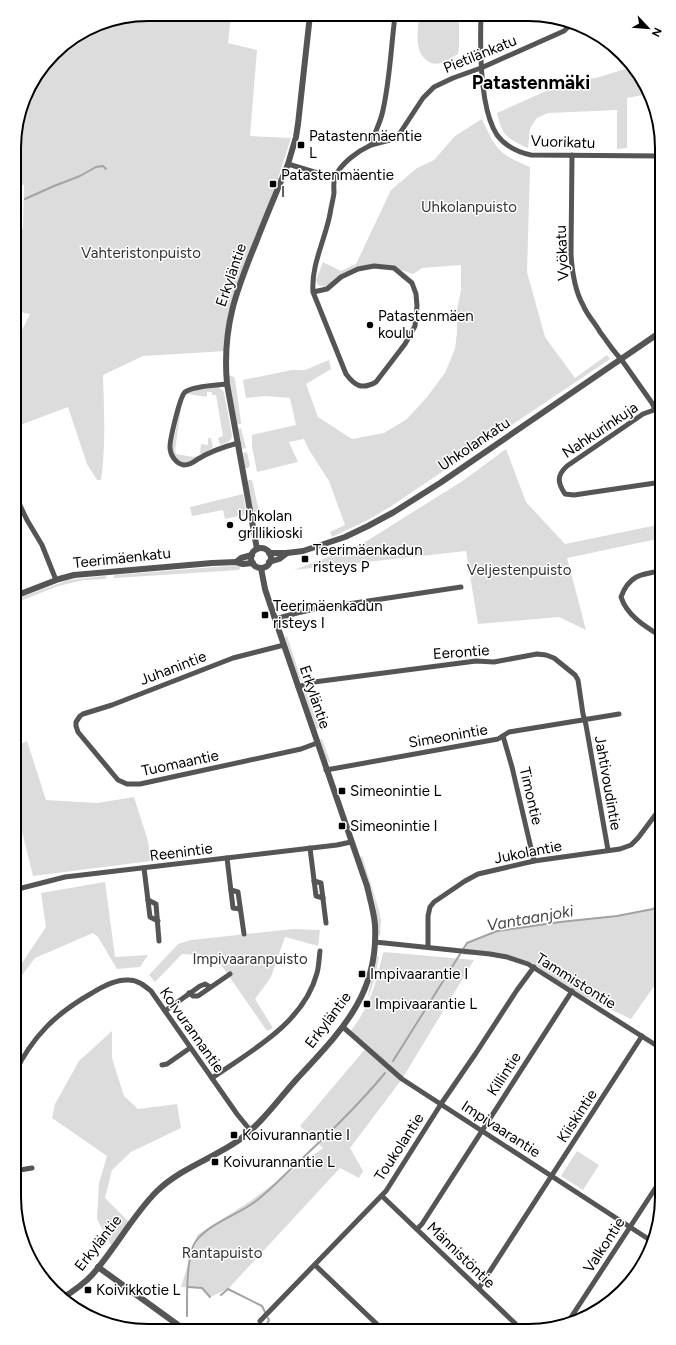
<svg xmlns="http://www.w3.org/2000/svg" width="676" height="1345" viewBox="0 0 676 1345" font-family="Figtree,sans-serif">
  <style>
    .green { fill: #dcdcdc }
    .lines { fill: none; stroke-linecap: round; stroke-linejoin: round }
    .stream { stroke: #a3a3a3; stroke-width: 2 }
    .minor { stroke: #555; stroke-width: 5 }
    .tertiary { stroke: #555; stroke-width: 6 }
    .poi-dot { fill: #000; stroke: #fff; stroke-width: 1.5 }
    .labels { text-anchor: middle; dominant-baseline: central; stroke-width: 3; stroke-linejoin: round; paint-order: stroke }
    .street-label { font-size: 15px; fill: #000; stroke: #fff }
    .poi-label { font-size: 15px; fill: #000; stroke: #fff; text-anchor: start }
    .park-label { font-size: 15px; fill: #333; stroke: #fff }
    .water-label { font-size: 16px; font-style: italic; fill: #444; stroke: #fff }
    .district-label { font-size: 19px; font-weight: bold; fill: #000; stroke: #fff }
    .rim { fill: none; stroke: #000; stroke-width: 2 }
  </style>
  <rect width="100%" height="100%" fill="#fff"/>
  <g class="green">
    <path d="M 148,14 L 231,15 L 228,43 L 257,50 L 250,136 L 291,138 L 263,226 L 241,279 L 226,351 L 143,356 L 103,375 C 104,410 106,445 101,480 L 97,480 L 87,464 L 68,407 L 15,427 L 15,331 L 21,332 L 30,314 L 15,311 L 15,241 L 23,228 L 24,186 L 24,185 L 15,185 L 15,131 L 28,88 L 59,47 L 97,24 Z"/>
    <path d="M 419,16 L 459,16 L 459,46 L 458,54 C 452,57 446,62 441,63 C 437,64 432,64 429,62 C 413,52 418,31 419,16 Z"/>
    <path d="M 629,66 L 648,94 L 627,98 L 627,148 L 617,149 L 617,110 L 548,113 L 537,118 L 530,128 L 528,148 C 507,139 502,135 497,113 L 573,79 L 596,78 L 625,69 Z"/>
    <path d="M 482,119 C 496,149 498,154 530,167 L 527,272 L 545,337 L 575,378 L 607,355 L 610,359 L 390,507 L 366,521 L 332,537 L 330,532 L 345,525 L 329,481 L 309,450 L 304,439 L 289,442 L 298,462 L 257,472 L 252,447 L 252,435 L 296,425 L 290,398 L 265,396 L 246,398 L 243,380 L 292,370 L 305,370 L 329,360 L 331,369 L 306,384 L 318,417 L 352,439 L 384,433 L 407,419 L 427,397 L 445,373 L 455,349 L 457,333 L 457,309 L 461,290 L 461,265 L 422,268 L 413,274 L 386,265 L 369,267 L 367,265 L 354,268 L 325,287 L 318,285 L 316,280 L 323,262 L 341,271 L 356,264 L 391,190 L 417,168 L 434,160 L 455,136 Z"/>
    <polygon points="228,375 234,377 235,379 241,422 241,424 237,424"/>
    <path d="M 219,387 L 224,392 L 232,435 C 232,442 226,443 220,445 L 218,438 L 223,436 L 216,395 L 212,395 L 212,392 L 207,392 L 207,397 L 188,394 L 185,396 L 182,402 L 175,450 L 176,454 L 193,457 L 196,456 L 197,458 L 185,463 L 181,462 L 176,459 L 172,450 L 182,398 L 190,390 Z"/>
    <polygon points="241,428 246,448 242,449 238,429"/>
    <polygon points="208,438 211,438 213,447 202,455 200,453 201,444 208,445"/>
    <polygon points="506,449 526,502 565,544 662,524 662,538 567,558 586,630 559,617 478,624 466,551 294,570 362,544 464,480"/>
    <polygon points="247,452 250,466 248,468 245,468 243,453"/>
    <polygon points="248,480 252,480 260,516 259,517 257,517 252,508 247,482"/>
    <polygon points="243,494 247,514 225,519 223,510 192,516 190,507"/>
    <polygon points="227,566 241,566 239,570 115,578 113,577 115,575"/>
    <polygon points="104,576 107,577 105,579 84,580 58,586 15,603 15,599 69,580"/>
    <polygon points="287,636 302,682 298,677 285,637"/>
    <polygon points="305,689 319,728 316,729 304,692"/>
    <polygon points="320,739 322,739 331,764 327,760"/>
    <polygon points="27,741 46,800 97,803 134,797 148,841 151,861 33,876 14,799 14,747"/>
    <path d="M 362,856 L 378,907 L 381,920 L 380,937 C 375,930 377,917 376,909 C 373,891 366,874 360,857 Z"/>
    <polygon points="105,882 115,957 148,955 140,967 117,969 98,937 93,933 35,958 14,986 14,975 46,927 41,893"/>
    <polygon points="662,902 662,975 631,1019 579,994 532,963 490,954 463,955 467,943 497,931 560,922 617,916 653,909"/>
    <polygon points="293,929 320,930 318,946 285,937 271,977 255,999 273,1028 267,1031 215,956 182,954 155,982 149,975 178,944 191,940"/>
    <path d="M 385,952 L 474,960 L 402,1079 L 350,1148 L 363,1171 L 359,1178 L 340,1168 L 228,1289 L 210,1297 L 202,1288 L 181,1287 L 197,1235 L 249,1202 L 323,1148 L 300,1126 L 366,1048 L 349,1033 C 370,1007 376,984 383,953 Z"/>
    <polygon points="377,956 379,957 375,978 367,1000"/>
    <polygon points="112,1031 112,1058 124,1096 138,1109 177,1104 181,1128 131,1152 112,1170 105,1198 130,1223 80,1286 111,1245 97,1219 99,1183 107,1156 52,1118 55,1104 79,1061"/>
    <polygon points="577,1151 599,1165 583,1190 561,1176"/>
  </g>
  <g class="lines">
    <g class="stream">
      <polyline points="25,199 54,186 80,176 96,167 103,166 106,169"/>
      <polyline points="15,200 21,201"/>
      <polyline points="393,1061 467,943 497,931 560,922 617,916 653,909 662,902"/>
      <polyline points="188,1287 202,1288 210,1297"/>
      <polyline points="221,1295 228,1289 262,1306 265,1312"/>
      <path d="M 187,1316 C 187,1298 186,1254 196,1241 C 211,1222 238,1215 256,1201 C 269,1191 280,1179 292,1168 C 324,1138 357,1107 385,1073"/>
      <polyline points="264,1330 269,1320 268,1318"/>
    </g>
    <g class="minor">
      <path d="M 481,16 C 480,47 480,109 497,135 C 506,147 517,152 531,155 L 662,156"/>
      <polyline points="661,140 659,235 662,254"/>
      <polyline points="371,145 390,140 400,133 423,98 434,87 453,78 481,68 564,31 568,27 569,24"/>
      <path d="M 572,155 L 571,254 C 572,271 574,289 583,305 C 587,315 595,323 600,332 C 607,341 613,351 621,359 L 652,403 L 662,425"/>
      <polyline points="288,164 334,178"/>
      <path d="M 313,292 L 327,289 L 341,277 L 358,269 L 374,266 L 394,268 L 412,283 L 416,294 L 417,306 L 415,326 L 405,344 L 376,382 C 362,390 355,386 346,374 L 313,292 C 311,265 325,240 330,214 C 331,207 333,200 334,193 C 334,188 333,182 335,177 C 341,163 358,151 371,145 C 374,133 381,122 383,110 C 390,79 391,47 395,16"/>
      <path d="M 227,384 C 217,385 193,386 185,392 C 180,396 170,439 170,447 C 170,455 176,464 184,465 C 189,465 194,462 198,459 C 211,451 223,447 238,443"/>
      <path d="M 662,482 L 574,495 L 565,494 C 558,483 556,476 567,466 L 643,414 L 662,407"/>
      <polyline points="15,495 27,520 42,545 56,580"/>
      <polyline points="275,619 297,613 315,609 461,587"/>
      <path d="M 662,637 C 646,627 627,616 621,597 C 629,575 641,574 662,571"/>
      <polyline points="284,645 233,658 112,705 83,714 80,716 76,722 76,726 78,732 118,780 127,784 140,784 301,749 317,743"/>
      <polyline points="298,687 314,682 476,661 494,662 537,654 546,655 554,658 575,675 578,680 583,714 586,725 608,850"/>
      <polyline points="503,736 512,767 534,861"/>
      <polyline points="326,770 498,739 509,732 619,714"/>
      <polyline points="310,848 316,896 323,898"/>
      <polyline points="227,858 233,908 240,909"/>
      <polyline points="144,868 150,917 158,921"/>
      <polyline points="314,881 321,883 326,923"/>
      <polyline points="14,890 65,877 337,845 351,842"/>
      <polyline points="231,890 238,892 244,934"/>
      <polyline points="148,900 156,904 159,941"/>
      <polyline points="375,942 490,954 507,957 528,964 662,1049"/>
      <polyline points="428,947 428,916 430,907 434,902 465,881 478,874 534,861 620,849 631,845 638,838 662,806"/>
      <polyline points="189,993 193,996 198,996 230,974"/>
      <polyline points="165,1011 200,986 205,984 210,987"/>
      <polyline points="343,1027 402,1079 653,1242"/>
      <polyline points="162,1065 167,1064 190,1048"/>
      <path d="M 14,1074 C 33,1036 55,1014 92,993 C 103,986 116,979 129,980 C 138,980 145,986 151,991 L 237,1114 L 250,1130"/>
      <path d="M 212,1078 C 251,1051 304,1023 317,973 C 319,966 319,958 320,951"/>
      <polyline points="14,1171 32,1168"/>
      <polyline points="382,1196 523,1331"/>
      <polyline points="417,1229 422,1224 572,991"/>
      <polyline points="315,1265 384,1331"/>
      <polyline points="479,1288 642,1036"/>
      <polyline points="260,1321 386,1191 441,1104 476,1053 517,990 534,967"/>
      <polyline points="566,1325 662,1178"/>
    </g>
    <g class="tertiary">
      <circle cx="261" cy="558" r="10"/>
      <path d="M 257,549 L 227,384 C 222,327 236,291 257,240 C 267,214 278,189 288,164 L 296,137 L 298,124 L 310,15"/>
      <polyline points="269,553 287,553 303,551 345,537 368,526 394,512 440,483 662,331"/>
      <polyline points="236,562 241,558 252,555"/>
      <polyline points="269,562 279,559 287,553"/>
      <polyline points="15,596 59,579 74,575 212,563 236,562 243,564 253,563"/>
      <polyline points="98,1267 185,1330"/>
      <path d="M 61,1299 C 72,1292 83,1285 92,1275 C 116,1248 132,1216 157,1191 C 181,1168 212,1159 239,1140 C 260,1125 278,1100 295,1081 C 339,1033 379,996 375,925 C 374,912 370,899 367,886 L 275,619 L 265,589 L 261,568"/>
    </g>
  </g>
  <g class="poi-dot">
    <rect x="297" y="141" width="8" height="8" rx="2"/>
    <rect x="269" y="180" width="8" height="8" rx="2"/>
    <circle cx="370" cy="325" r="4"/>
    <circle cx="230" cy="525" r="4"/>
    <rect x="301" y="555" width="8" height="8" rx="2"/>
    <rect x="261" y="611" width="8" height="8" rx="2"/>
    <rect x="338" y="787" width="8" height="8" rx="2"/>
    <rect x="338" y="822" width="8" height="8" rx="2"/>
    <rect x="358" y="970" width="8" height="8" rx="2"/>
    <rect x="363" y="1000" width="8" height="8" rx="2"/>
    <rect x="230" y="1131" width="8" height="8" rx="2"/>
    <rect x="211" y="1158" width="8" height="8" rx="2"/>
    <rect x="84" y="1286" width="8" height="8" rx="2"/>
  </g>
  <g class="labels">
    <g class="street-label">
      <text transform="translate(480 54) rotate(-22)">Pietilänkatu</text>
      <text transform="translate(563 142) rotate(2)">Vuorikatu</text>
      <text transform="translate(562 253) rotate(-93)">Vyökatu</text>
      <text transform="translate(231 275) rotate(-71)">Erkyläntie</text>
      <text transform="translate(600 430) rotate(-34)">Nahkurinkuja</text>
      <text transform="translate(474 444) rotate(-34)">Uhkolankatu</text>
      <text transform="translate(122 558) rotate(-6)">Teerimäenkatu</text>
      <text transform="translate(461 652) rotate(-4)">Eerontie</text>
      <text transform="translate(173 668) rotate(-21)">Juhanintie</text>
      <text transform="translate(315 697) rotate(71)">Erkyläntie</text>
      <text transform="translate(448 736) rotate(-10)">Simeonintie</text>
      <text transform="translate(180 763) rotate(-12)">Tuomaantie</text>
      <text transform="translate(608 783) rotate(80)">Jahtivoudintie</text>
      <text transform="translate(531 796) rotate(77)">Timontie</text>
      <text transform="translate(181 852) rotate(-7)">Reenintie</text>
      <text transform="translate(528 852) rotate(-11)">Jukolantie</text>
      <text transform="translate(576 981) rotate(32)">Tammistontie</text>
      <text transform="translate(328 1020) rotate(-53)">Erkyläntie</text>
      <text transform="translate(192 1030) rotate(55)">Koivurannantie</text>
      <text transform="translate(504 1074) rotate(-57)">Killintie</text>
      <text transform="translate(577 1116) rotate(-57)">Kiiskintie</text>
      <text transform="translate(501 1129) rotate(33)">Impivaarantie</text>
      <text transform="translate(399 1147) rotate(-57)">Toukolantie</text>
      <text transform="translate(98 1243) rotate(-52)">Erkyläntie</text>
      <text transform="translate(604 1245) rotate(-57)">Valkontie</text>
      <text transform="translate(461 1255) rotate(44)">Männistöntie</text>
    </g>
    <g class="poi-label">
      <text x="309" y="136">Patastenmäentie<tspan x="309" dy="17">L</tspan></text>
      <text x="281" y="175">Patastenmäentie<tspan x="281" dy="17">I</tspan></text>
      <text x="378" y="316">Patastenmäen<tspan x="378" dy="17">koulu</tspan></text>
      <text x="238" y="516">Uhkolan<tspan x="238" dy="17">grillikioski</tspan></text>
      <text x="313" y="550">Teerimäenkadun<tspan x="313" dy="17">risteys P</tspan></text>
      <text x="273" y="606">Teerimäenkadun<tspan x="273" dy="17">risteys I</tspan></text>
      <text x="350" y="791">Simeonintie L</text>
      <text x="350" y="826">Simeonintie I</text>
      <text x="370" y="974">Impivaarantie I</text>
      <text x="375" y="1004">Impivaarantie L</text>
      <text x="242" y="1135">Koivurannantie I</text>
      <text x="223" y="1162">Koivurannantie L</text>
      <text x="96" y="1290">Koivikkotie L</text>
    </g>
    <g class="park-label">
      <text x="469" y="207">Uhkolanpuisto</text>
      <text x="141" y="253">Vahteristonpuisto</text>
      <text x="519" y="570">Veljestenpuisto</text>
      <text x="250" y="959">Impivaaranpuisto</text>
      <text x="222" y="1253">Rantapuisto</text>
    </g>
    <g class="water-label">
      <text transform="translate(530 918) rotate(-10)">Vantaanjoki</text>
    </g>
    <g class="district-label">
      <text x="531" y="82">Patastenmäki</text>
    </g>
  </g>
  <path d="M0 0H676V1345H0ZM148 21H528A127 127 0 0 1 655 148V1197A127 127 0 0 1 528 1324H148A127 127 0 0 1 21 1197V148A127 127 0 0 1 148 21Z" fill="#fff" fill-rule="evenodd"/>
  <path class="rim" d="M148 21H528A127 127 0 0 1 655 148V1197A127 127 0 0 1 528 1324H148A127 127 0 0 1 21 1197V148A127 127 0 0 1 148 21Z"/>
  <g transform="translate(648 28) rotate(116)" stroke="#ffffff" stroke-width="3" paint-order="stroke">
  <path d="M0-3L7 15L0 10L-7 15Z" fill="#000000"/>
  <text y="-6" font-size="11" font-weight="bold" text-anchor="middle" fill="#000000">N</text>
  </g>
</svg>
